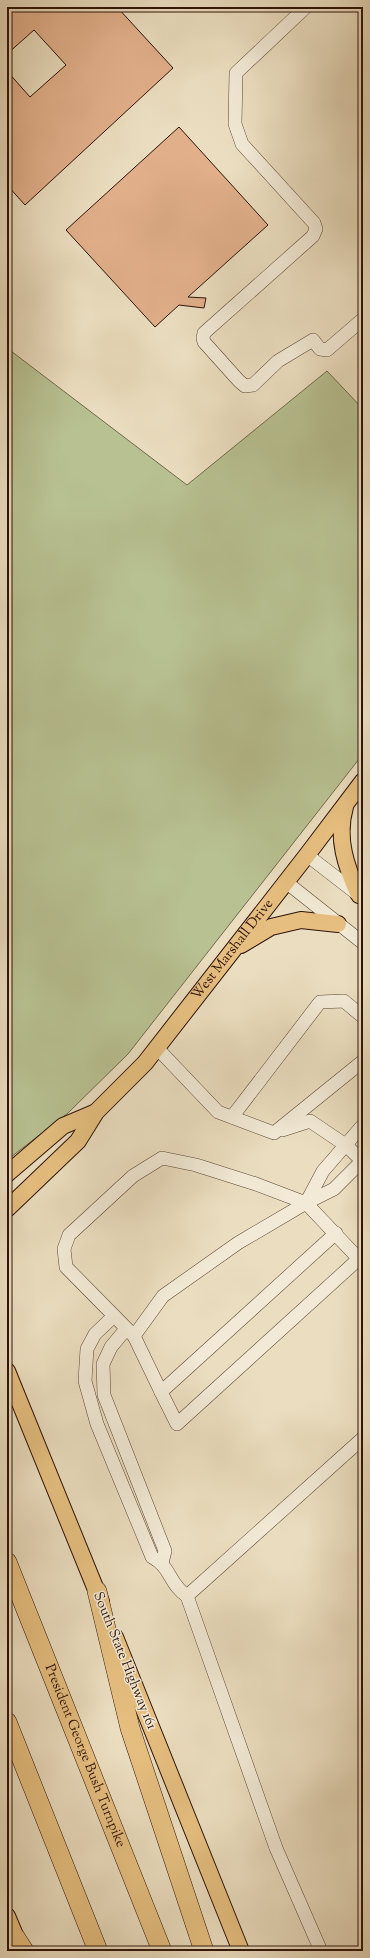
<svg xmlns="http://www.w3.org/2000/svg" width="370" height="1958" viewBox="0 0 370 1958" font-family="'Sorts Mill Goudy',serif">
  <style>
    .green { fill: #b8c192; stroke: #736a4c }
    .building { fill: #e1b08b; stroke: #2e1207 }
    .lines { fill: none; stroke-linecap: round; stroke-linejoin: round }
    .minor-casing { stroke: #5d4535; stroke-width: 14 }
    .major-casing { stroke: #2e1207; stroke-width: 18 }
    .highway-casing { stroke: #2e1207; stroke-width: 20 }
    .minor { stroke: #f2ead6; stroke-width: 13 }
    .major { stroke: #e6bf80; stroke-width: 16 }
    .highway { stroke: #e6bf80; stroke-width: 19 }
    .labels { text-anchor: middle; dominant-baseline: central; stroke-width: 3; stroke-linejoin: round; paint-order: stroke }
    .street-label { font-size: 14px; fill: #2e1207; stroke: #f2ead6 }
  </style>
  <rect width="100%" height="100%" fill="#ebdec0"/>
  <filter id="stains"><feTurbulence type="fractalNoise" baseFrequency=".005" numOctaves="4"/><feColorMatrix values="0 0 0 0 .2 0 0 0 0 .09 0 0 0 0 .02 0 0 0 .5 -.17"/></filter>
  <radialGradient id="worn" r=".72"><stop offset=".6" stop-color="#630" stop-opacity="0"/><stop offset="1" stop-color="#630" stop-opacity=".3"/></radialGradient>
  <polygon class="green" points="7,348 187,485 327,371 363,409 363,754 128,1054 68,1113 11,1157 7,1158"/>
  <g class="building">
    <polygon points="7,7 117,7 173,68 25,205 7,185 7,71 30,97 66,65 34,30 7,54"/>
    <polygon points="179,127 268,225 188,297 206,298 204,308 179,305 155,327 66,230"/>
  </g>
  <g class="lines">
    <g class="minor-casing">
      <g id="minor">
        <polyline points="306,7 236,73 235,124 242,144 314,223 316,229 313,236 204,333 203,338 204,342 239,381 245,386 253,385 278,361 313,340 320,349 327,350 363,319"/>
        <polyline points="307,855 360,896"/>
        <polyline points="286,882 363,943"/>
        <polyline points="157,1048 218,1112 274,1133 363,1061"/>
        <polyline points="232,1117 320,1002 344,1001 363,1017"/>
        <polyline points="282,1130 310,1121 347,1146 363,1162"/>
        <polyline points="306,1203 323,1171 363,1125"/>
        <polyline points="336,1233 161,1392 134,1336 163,1296 238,1243 306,1203 334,1189 363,1160"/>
        <path d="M 114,1316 L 95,1334 L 87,1349 L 85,1381 L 97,1424 L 152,1557 C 171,1567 169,1584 187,1596"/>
        <polyline points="126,1329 111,1347 103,1364 104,1395 165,1551 162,1563"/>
        <polyline points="134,1336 66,1267 64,1249 69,1235 133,1176 162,1158 196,1165 256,1184 306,1203 359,1259"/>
        <polyline points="161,1392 177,1424 363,1255"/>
        <polyline points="321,1951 276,1848 187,1596 363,1438"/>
      </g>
    </g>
    <g class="major-casing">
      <g id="major">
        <path d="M 345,807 C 336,838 346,867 359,895"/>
        <polyline points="241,945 271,927 301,920 338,924"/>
        <polyline points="7,1174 63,1126 96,1112"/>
        <path id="s1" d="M 7,1209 L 78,1141 L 96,1112 L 145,1063 L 307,855 L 363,781"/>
        <polyline points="7,1371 101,1602"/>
        <polyline points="115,1637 241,1951"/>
        <polyline points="7,1916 20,1947"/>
      </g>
    </g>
    <g class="highway-casing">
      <g id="highway">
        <path id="s2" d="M 7,1562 L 162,1951"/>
        <polyline points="97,1591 130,1728 204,1951"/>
        <polyline points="7,1722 98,1951"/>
        <polyline points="15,1937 24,1951"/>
      </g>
    </g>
    <use href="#minor" class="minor"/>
    <use href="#major" class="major"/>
    <use href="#highway" class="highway"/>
  </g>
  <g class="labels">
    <g class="street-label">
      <text stroke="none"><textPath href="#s1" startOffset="345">West Marshall Drive</textPath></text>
      <text transform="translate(124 1661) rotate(68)">South State Highway 161</text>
      <text stroke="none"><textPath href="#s2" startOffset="209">President George Bush Turnpike</textPath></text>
    </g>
  </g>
  <rect width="370" height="1958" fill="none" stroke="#ebdec0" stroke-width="24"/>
  <rect x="8" y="8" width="354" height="1942" fill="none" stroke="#2e1207" stroke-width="2"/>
  <rect x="12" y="12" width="346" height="1934" fill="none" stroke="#2e1207"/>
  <rect width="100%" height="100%" filter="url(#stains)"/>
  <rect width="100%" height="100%" fill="url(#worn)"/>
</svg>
